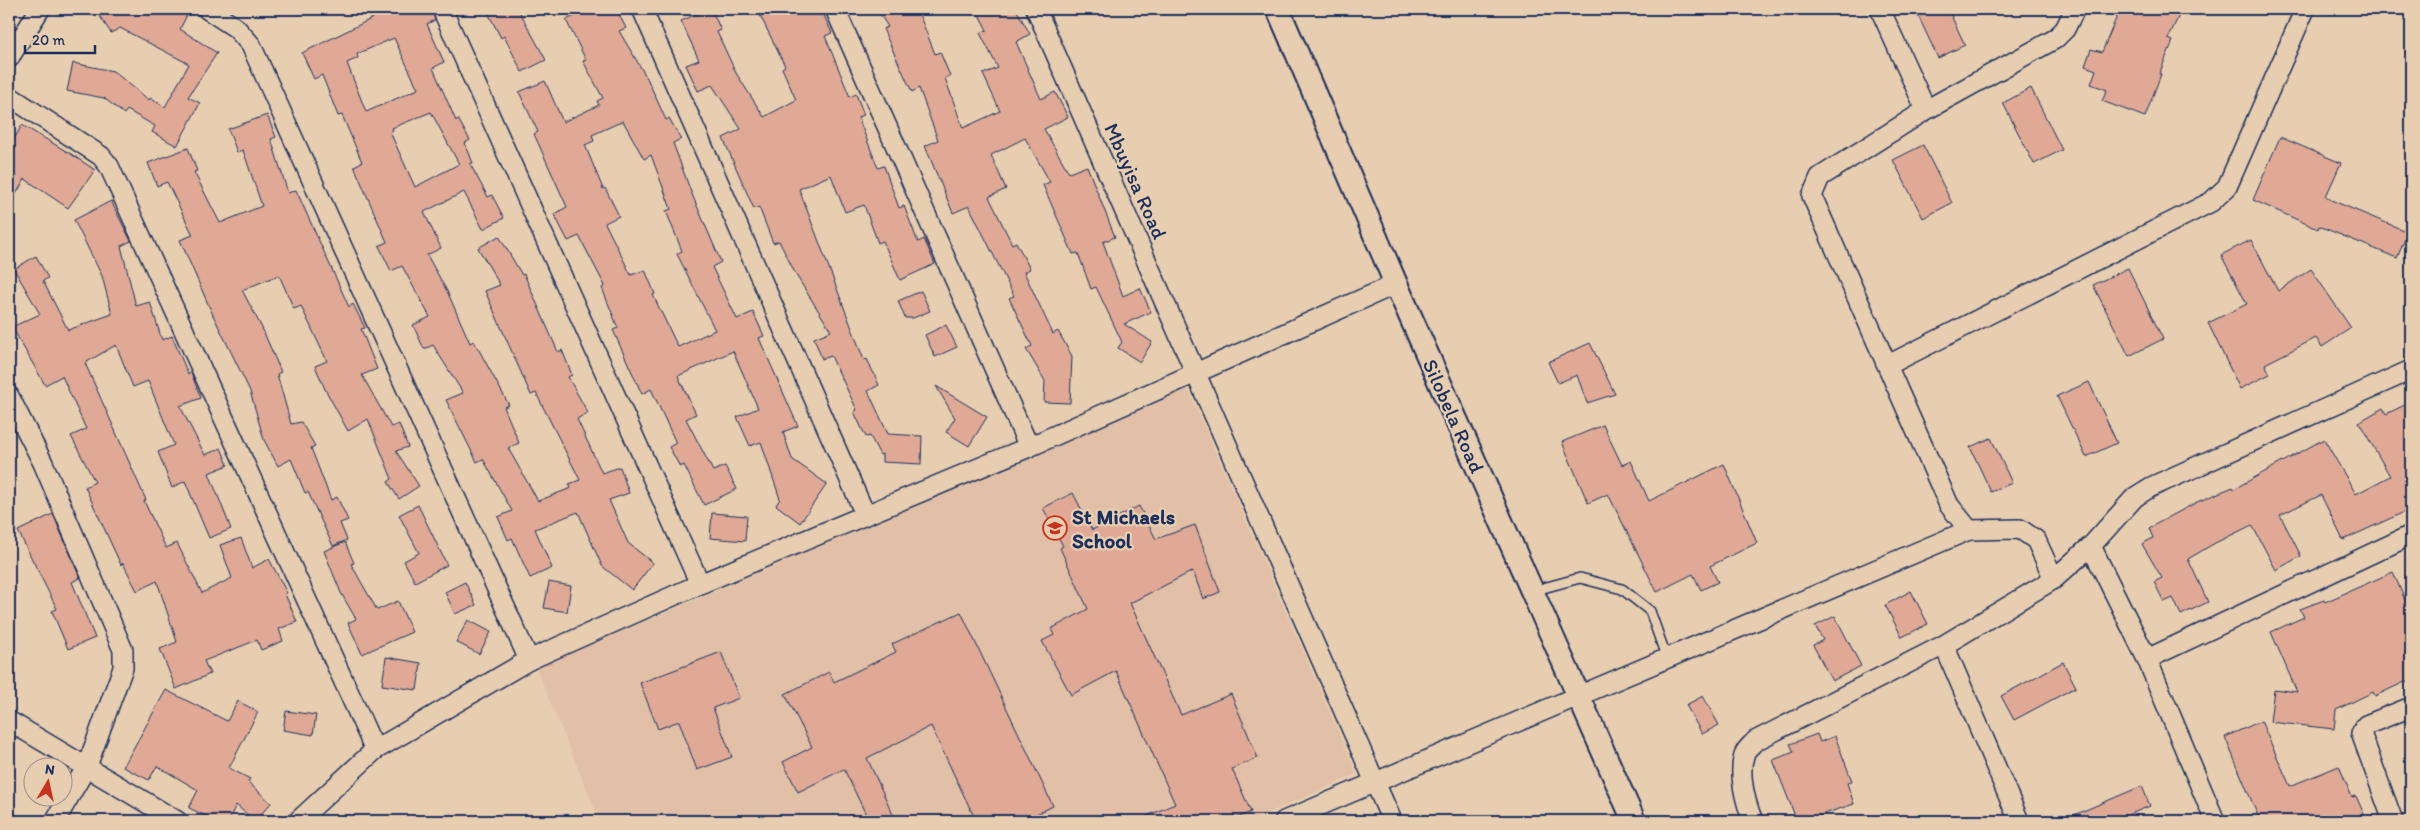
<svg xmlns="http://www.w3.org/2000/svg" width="2420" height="830" viewBox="0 0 2420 830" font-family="Itim,sans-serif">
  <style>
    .built { fill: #e1c0a7 }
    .building { fill: #dfa996; stroke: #1b2f5e; fill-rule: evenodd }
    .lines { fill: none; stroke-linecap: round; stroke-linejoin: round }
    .service-casing { stroke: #1b2f5e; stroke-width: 12 }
    .minor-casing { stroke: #1b2f5e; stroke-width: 22 }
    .tertiary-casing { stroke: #1b2f5e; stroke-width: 26 }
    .service { stroke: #e8ceb0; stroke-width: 9 }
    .minor { stroke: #e8ceb0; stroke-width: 19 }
    .tertiary { stroke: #e8ceb0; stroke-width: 22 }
    .labels { text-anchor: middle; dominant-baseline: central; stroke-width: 4.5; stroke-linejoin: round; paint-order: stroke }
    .street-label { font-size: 21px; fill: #1b2f5e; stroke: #e8ceb0 }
    .poi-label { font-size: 21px; font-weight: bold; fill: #1b2f5e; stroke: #e8ceb0; text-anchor: start }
  </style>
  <rect width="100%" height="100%" fill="#e8ceb0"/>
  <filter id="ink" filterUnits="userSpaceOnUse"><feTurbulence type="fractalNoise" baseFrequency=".02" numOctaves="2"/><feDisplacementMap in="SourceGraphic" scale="10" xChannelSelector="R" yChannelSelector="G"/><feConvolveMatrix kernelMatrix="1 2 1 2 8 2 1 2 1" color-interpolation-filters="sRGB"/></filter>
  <g filter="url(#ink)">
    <polygon class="built" points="1188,389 1357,774 1251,821 600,821 536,668"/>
    <g class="building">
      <polygon points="95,9 190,9 180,29 217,53 188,97 200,103 177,146 152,132 155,126 127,110 124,114 104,98 67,91 73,63 113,71 149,100 150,98 165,107 189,64 120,28 111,33"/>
      <path d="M 369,9 L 431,9 L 435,20 L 427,24 L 444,62 L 433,68 L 456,121 L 458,119 L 470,140 L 465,143 L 473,163 L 470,164 L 488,197 L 492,195 L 504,218 L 483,229 L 464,192 L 424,212 L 441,248 L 427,255 L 447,291 L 470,343 L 474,341 L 509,405 L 504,407 L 519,443 L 508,448 L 538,501 L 571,488 L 569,484 L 580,480 L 536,393 L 531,395 L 485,291 L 500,285 L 478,248 L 499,236 L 522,275 L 524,274 L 558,352 L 562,350 L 572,375 L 568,377 L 588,413 L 577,419 L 602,473 L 620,467 L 629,493 L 609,500 L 628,543 L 653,563 L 632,590 L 602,566 L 578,512 L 535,529 L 552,568 L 530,578 L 512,538 L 508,540 L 498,517 L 512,511 L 483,459 L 477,462 L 446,400 L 463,393 L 433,345 L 424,349 L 413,325 L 430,317 L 402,266 L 391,271 L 379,246 L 387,242 L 354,166 L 362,162 L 342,115 L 338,116 L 322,75 L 314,79 L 302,53 L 373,18 ZM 394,38 L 418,89 L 366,112 L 347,63 L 358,58 L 357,54 ZM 431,112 L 459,164 L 415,187 L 390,132 L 393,130 L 392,128 Z"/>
      <polygon points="486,9 518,9 546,60 522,72 504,36 501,38"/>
      <path d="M 589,9 L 616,9 L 626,28 L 619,31 L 647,78 L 666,120 L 669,118 L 681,139 L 673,143 L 691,192 L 721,262 L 712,267 L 737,319 L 753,312 L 764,336 L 759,338 L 798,426 L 783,432 L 792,459 L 827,484 L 800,523 L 776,505 L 780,499 L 761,442 L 750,446 L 737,417 L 758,408 L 733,351 L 678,376 L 696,414 L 686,419 L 713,471 L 725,466 L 737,489 L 704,505 L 684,465 L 680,467 L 669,447 L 676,443 L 651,389 L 642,394 L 631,370 L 613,330 L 618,328 L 602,288 L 605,286 L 579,236 L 568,241 L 554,214 L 567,207 L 534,134 L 538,132 L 519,92 L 545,81 L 563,122 L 599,105 L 597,101 L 603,98 L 583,61 L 586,60 L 566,20 ZM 623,121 L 644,159 L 651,155 L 671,209 L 666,211 L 682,251 L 677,254 L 715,330 L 678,347 L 653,295 L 655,294 L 645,270 L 631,275 L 605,223 L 619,216 L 605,188 L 603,189 L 585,145 L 594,141 L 592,135 Z"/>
      <polygon points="708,9 711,9 721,30 717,32 736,73 764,117 796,100 782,68 785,66 757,9 821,9 832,33 825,36 850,97 856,94 864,115 858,117 878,168 884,166 899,208 904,206 918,242 924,239 935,264 900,280 883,241 878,243 864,205 845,212 831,175 799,189 864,360 867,359 879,385 868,391 888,434 922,436 921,464 882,462 882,454 880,455 870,436 866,437 854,412 857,410 831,356 822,359 814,338 831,331 796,275 779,241 773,243 759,207 754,209 723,138 741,129 712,85 698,91 686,65 699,60 681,21"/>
      <polygon points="877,9 917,9 935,54 940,52 950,76 945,78 963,128 1000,111 983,74 998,68 980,33 987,30 976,9 1016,9 1030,34 1016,42 1041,99 1055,92 1068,117 1044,129 1069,173 1087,166 1115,237 1103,242 1123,296 1140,288 1151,312 1124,324 1152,342 1140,362 1118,348 1122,342 1096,287 1091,289 1078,253 1073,254 1043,185 1050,182 1025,138 991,155 1006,189 989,197 1012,244 1016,242 1030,269 1024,272 1053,334 1058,331 1072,356 1070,403 1044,402 1045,381 1026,349 1032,346 1009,298 1014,296 969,206 953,213 925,146 938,140 919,88 912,92 883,29 888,27"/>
      <polygon points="1915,9 1948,9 1965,45 1938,58"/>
      <polygon points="2120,9 2182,9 2168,39 2173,41 2159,74 2161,74 2145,117 2102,101 2107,90 2091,84 2096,70 2085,66 2091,49 2102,52"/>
      <polygon points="2031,88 2062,150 2034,164 2003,103"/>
      <polygon points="267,115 276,137 271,139 288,193 296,190 349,307 353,304 365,328 361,329 377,369 362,375 391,427 399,424 408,447 396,451 419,486 399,499 388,482 392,479 368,419 348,431 325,389 315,366 327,361 301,306 294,309 279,275 242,290 262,328 281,372 277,374 291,424 301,422 315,446 311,448 331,500 337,497 348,520 340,523 347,540 333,546 308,492 305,493 291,459 278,466 264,440 250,391 212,313 180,240 193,235 167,182 157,186 148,163 188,148 197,171 194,172 220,223 262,206 243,150 237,152 228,129"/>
      <polygon points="22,125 71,154 95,170 68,208 25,179 9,206 9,148"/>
      <polygon points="2280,137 2341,163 2326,196 2331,200 2408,232 2397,258 2319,226 2318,229 2253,200"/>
      <polygon points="1923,145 1952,203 1923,218 1893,160"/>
      <polygon points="111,201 131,241 121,246 136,306 150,302 162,340 172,336 188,374 191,373 201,398 180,406 205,455 221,448 228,465 209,473 231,529 209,538 185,481 172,488 158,452 174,445 148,381 133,387 116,345 85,363 146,500 144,501 166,548 177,543 202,593 232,578 220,545 241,538 252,568 269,559 287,593 285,594 297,622 279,629 283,641 261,650 257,640 204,661 210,674 176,689 160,649 177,642 157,581 137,591 123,563 121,565 85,487 95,482 71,436 86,429 62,376 45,385 12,327 40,314 14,269 36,256 48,278 43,281 68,330 112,314 102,276 74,220"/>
      <polygon points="2251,240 2278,291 2311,269 2351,328 2322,347 2316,338 2265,364 2270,374 2240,389 2208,323 2247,304 2221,255"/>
      <polygon points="2128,268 2163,339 2129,356 2093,285"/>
      <polygon points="921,291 930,311 913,318 905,318 898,301"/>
      <polygon points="946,325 957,347 935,357 925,335"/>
      <polygon points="1590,343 1615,394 1587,403 1577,375 1558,383 1548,362"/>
      <polygon points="2089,382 2117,443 2086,457 2057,396"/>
      <polygon points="936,386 987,417 969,446 946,432 955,418"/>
      <polygon points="2411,402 2411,509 2343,540 2321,495 2280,515 2301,556 2276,570 2252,525 2215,543 2188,559 2208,602 2181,615 2173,598 2164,602 2154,582 2162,578 2142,544 2153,538 2149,528 2197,502 2233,487 2234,489 2324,439 2356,494 2390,476 2359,422 2383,408 2386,414"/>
      <polygon points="1603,425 1622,465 1631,461 1649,501 1724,464 1757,543 1710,566 1718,582 1701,590 1693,574 1657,592 1608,494 1588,503 1562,442"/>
      <polygon points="1991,438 2012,483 1991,492 1970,447"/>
      <polygon points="1073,493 1092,530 1139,506 1156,539 1195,525 1220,592 1203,599 1193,571 1130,603 1181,715 1231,694 1258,758 1232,769 1251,812 1230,821 1135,821 1175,804 1116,671 1071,695 1042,641 1054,635 1051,629 1088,609 1060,548 1063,546 1043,508"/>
      <polygon points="418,505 447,565 415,582 404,561 419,553 399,515"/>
      <polygon points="712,513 747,516 745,541 710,538"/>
      <polygon points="53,514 80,578 72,582 95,638 68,649 52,611 57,609 18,531"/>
      <polygon points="345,542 354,563 351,564 377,610 398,601 412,632 362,654 348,623 356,619 341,593 324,551"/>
      <polygon points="2393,572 2411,614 2411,679 2375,696 2373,692 2336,710 2334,729 2270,722 2274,689 2297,692 2271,632 2304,617 2300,609 2324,600 2325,602"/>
      <polygon points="465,582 476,605 455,614 445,592"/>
      <polygon points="549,582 571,586 567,612 544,608"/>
      <polygon points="1911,591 1928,624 1902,637 1885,605"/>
      <polygon points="961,612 1053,806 1022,821 976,821 931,726 867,758 896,821 869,821 844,769 798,792 783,762 812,747 785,694 829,672 834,682 896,652 892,644"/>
      <polygon points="1835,616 1861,666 1832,681 1813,645 1823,640 1815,626"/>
      <polygon points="468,620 491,632 479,654 456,642"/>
      <polygon points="721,652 739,698 713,708 732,757 697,770 679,721 658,729 640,683"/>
      <polygon points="386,657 421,663 417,690 382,685"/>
      <polygon points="2063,662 2076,687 2014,720 2001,696"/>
      <polygon points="166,690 227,721 238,701 258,712 229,768 250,779 248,782 271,803 255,821 236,805 228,821 216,821 189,808 198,790 157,766 149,780 123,767"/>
      <polygon points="1703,696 1719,725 1702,734 1686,705"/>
      <polygon points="286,711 316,715 313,735 283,730"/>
      <polygon points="2261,721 2290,786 2339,766 2352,797 2356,796 2367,821 2260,821 2225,737"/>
      <polygon points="1817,734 1820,742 1835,736 1852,781 1847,783 1854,804 1818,816 1821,821 1797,821 1773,760 1794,752 1790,744"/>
      <polygon points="2142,786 2150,806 2113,821 2060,821"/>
    </g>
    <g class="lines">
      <g class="service-casing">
        <polyline id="service" points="1532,591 1580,578 1622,589 1650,611 1667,659"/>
      </g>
      <g class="minor-casing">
        <g id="minor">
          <polyline points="207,9 236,28 251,45 529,660 700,584 1029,447 1396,284"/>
          <polyline points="442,9 700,584"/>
          <polyline points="642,9 865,514"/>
          <polyline points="835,9 1029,447"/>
          <polyline points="1036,9 1392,821"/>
          <polyline points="1880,9 1926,110"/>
          <polyline points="9,58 40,9"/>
          <polyline points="9,96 101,156 109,166 375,750"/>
          <polyline points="1888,365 2211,202 2227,187 2305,9"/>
          <polyline points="9,396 43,463 123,650 123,668 87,766 55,821"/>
          <polyline points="2054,579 2036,540 2020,529 1969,530 1949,505 1812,196 1820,177 1926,110 2055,39 2065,29 2075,9"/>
          <polyline points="1944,645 2019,821"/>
          <polyline points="2147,659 2411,535"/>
          <polyline points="9,721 177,821"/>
          <polyline points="298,821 375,750 529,660"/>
          <polyline points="1284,821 1969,530"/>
          <path d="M 1753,821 C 1746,804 1737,772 1745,753 C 1746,749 1752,745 1755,741 L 1944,645 L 2054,579 L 2091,546"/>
          <polyline points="2215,821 2147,659 2091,546 2135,497 2151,487 2411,370"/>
          <polyline points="2393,821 2361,733 2366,725 2411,707"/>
        </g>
      </g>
      <g class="tertiary-casing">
        <polyline id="tertiary" points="1278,9 1396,284 1634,821"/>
      </g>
      <use href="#service" class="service"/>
      <use href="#minor" class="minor"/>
      <use href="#tertiary" class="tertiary"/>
    </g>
  </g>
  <defs>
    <g id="school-ring" transform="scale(1.25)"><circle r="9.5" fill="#e8ceb0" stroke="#c8321e" stroke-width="1.5"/><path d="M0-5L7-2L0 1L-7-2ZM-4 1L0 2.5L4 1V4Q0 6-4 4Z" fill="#c8321e"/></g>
  </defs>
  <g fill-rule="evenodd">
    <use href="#school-ring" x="1055" y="528"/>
  </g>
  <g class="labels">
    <g class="street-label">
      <text transform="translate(1136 181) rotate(66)">Mbuyisa Road</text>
      <text transform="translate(1454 416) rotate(66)">Silobela Road</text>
    </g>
    <g class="poi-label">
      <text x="1072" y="516">St Michaels<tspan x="1072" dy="24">School</tspan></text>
    </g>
  </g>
  <rect width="2420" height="830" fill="none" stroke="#e8ceb0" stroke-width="30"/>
  <rect x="15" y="15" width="2390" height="800" fill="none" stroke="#1b2f5e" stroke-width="2" filter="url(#ink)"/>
  <g transform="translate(48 782) rotate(9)"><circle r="24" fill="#e8ceb0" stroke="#968e8f"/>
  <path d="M0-4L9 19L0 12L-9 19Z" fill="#c8321e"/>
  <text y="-8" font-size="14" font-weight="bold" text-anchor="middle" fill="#1b2f5e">N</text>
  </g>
  <path d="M25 45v8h70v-8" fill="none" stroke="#1b2f5e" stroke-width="2.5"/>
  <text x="32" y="45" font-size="15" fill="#1b2f5e" stroke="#e8ceb0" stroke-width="4" paint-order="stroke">20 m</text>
</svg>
